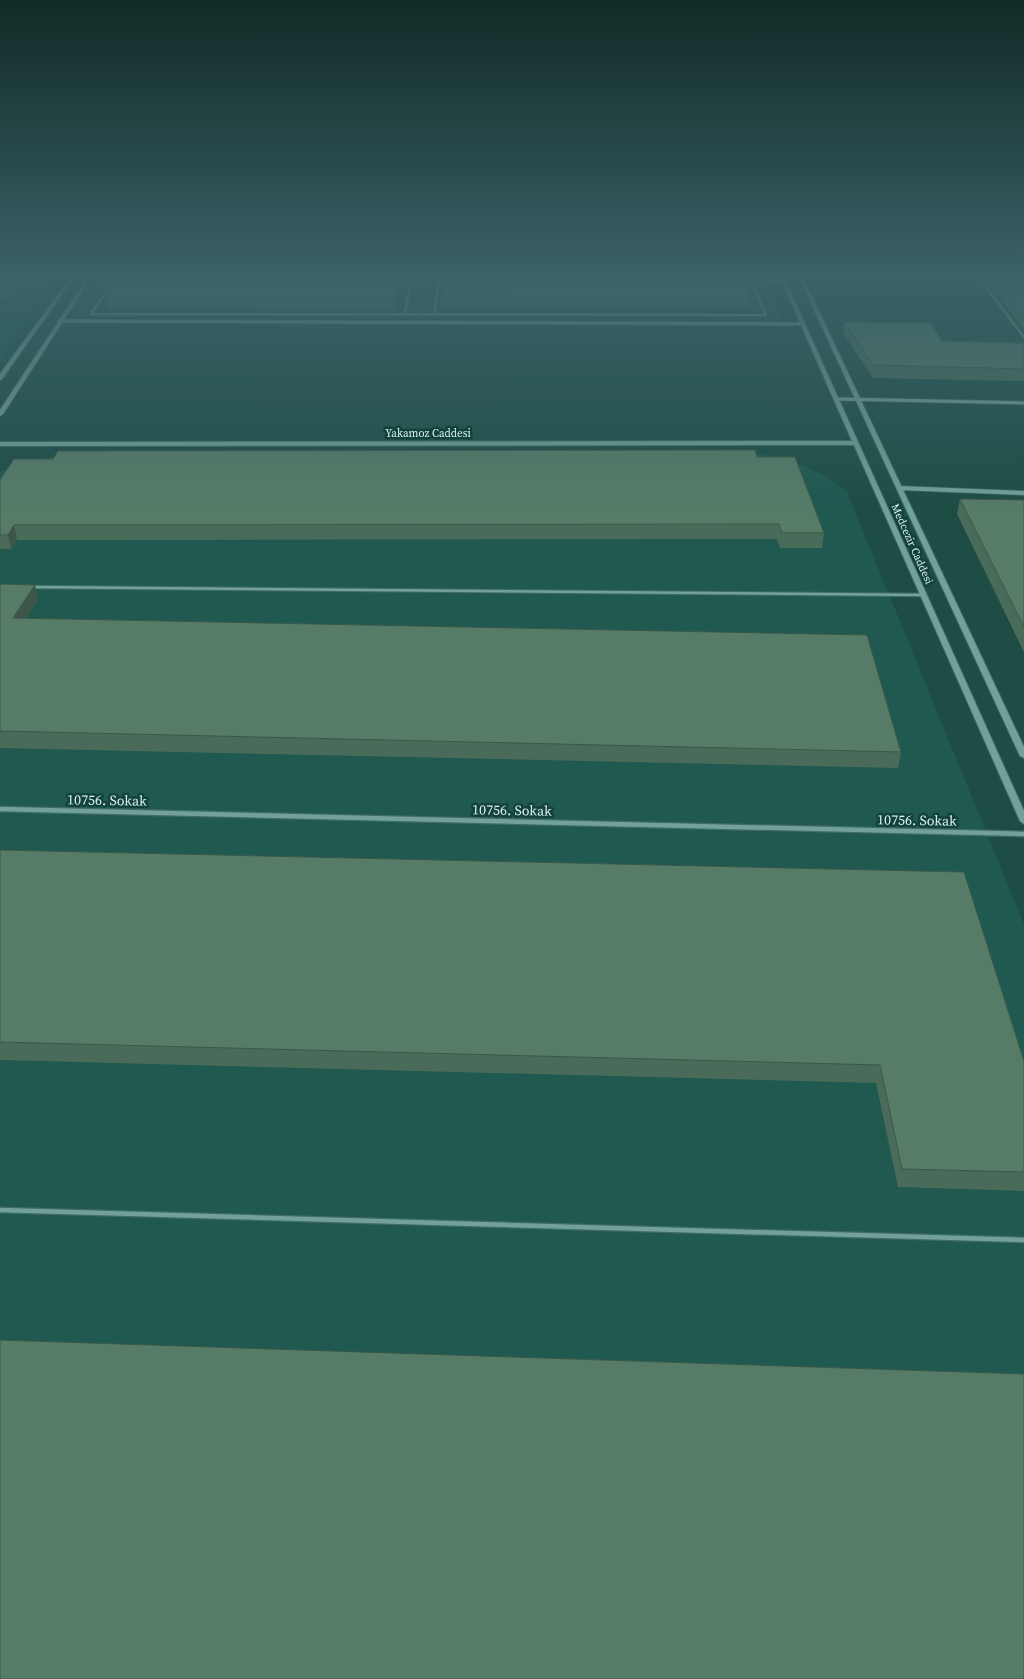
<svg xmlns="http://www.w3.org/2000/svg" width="1024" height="1679" viewBox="0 0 1024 1679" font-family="'Source Serif 4',serif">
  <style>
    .built { fill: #1f5950 }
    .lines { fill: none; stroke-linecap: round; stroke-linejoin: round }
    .service-far2-casing { stroke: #416c65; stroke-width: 3 }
    .service-far1-casing { stroke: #416c65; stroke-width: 4.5 }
    .service-casing { stroke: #416c65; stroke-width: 7 }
    .minor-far2-casing { stroke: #416c65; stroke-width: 4.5 }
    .minor-far1-casing { stroke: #416c65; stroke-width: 5.5 }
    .minor-casing { stroke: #416c65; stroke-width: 7 }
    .tertiary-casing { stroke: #416c65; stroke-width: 2 }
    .service-far2 { stroke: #72a198; stroke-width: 2 }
    .service-far1 { stroke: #72a198; stroke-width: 2.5 }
    .service { stroke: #72a198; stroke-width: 4.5 }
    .minor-far2 { stroke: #72a198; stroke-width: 3 }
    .minor-far1 { stroke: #72a198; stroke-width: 4 }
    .minor { stroke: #72a198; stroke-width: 4.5 }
    .tertiary { fill: #72a198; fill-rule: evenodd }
    .wall { fill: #4a6b59 }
    .shaded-wall { fill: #3c5749 }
    .building { fill: #567c68; stroke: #3c5749 }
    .labels { text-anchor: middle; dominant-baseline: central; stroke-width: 5; stroke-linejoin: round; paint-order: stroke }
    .far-street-label { font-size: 11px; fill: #daf2ed; stroke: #12423b }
    .street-label { font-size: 14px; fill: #daf2ed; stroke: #12423b }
  </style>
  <rect width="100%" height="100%" fill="#1e4d45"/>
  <g class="built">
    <polygon points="0,275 60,275 0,360"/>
    <polygon points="100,275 762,275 782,320 72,317"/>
    <polygon points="102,450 729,450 773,456 802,465 828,477 847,492 1024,924 1024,1679 0,1679 0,471 40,459"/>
  </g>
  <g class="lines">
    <g class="service-far2-casing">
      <g id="service-far2">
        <polyline points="118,275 91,314 766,315 748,275"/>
        <polyline points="977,275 1024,337"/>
        <polyline points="395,279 448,279"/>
        <polyline points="740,280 784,281"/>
        <polyline points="405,314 412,275"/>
        <polyline points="434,314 440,275"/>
      </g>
    </g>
    <g class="service-far1-casing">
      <polyline id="service-far1" points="31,587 924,595"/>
    </g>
    <g class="service-casing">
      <polyline id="service" points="0,1210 1024,1240"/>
    </g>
    <g class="minor-far2-casing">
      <g id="minor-far2">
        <polyline points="59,321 804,324"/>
        <polyline points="838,399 1024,403"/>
      </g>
    </g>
    <g class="minor-far1-casing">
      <polyline id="minor-far1" points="899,488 1024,493"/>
    </g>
    <g class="minor-casing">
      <polyline id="minor" points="0,809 1024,834"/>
    </g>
    <g class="tertiary-casing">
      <g id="tertiary">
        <polygon points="72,275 76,275 2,379 0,380 0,374"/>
        <polygon points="89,275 93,275 3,414 0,416 0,410"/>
        <polygon points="779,275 783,275 1024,811 1024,824 1020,821 854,445 0,446 0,442 852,441"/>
        <polygon points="798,275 802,275 1024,747 1024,758 1020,756"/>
      </g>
    </g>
    <use href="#service-far2" class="service-far2"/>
    <use href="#service-far1" class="service-far1"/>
    <use href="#service" class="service"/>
    <use href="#minor-far2" class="minor-far2"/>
    <use href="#minor-far1" class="minor-far1"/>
    <use href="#minor" class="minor"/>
    <use href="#tertiary" class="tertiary"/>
  </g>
  <g class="wall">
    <polygon points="0,275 32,275 12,299 0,299"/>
    <polygon points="120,275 400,275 400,285 394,309 107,308 105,297"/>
    <polygon points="984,275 1024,275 1024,330"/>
    <polygon points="441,296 750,297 748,308 442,307"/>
    <polygon points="844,322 942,341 1024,343 1024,381 873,378 843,333"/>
    <polygon points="757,457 824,533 822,548 780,548 777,539 17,540 11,549 0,549 0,480"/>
    <polygon points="960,499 1024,500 1024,652 957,514"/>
    <polygon points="0,584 35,585 38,600 26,618 901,752 898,768 0,748"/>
    <polygon points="0,850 1024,1061 1024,1191 898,1187 876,1083 0,1060"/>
  </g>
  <g class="shaded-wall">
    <polygon points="20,275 32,275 12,299 10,287"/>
    <polygon points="399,275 400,285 394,309 394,297"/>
    <polygon points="14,525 17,540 11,549 8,535"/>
    <polygon points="35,585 38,600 17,634 13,618"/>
  </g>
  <g class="building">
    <polygon points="0,275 20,275 10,287 0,287"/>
    <polygon points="120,275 399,275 394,297 105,297"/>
    <polygon points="444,275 742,275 750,297 441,296"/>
    <polygon points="994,275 1024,275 1024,315"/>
    <polygon points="844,322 931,323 942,341 1024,343 1024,369 874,365"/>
    <polygon points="755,450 757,457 795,457 824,533 782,533 779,524 14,525 8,535 0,535 0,480 14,459 53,459 58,451"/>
    <polygon points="960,499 1024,500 1024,627"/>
    <polygon points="0,584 35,585 13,618 867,635 901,752 0,731"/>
    <polygon points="0,850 964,872 1024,1061 1024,1172 902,1169 880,1065 0,1042"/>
    <polygon points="0,1340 1024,1374 1024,1679 0,1679"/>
  </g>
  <linearGradient id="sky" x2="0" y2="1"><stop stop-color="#102a26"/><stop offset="0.54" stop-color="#3b6268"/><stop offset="1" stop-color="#3b6268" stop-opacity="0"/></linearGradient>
  <rect width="1024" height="510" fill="url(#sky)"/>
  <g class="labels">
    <g class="far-street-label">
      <text x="428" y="433">Yakamoz Caddesi</text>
      <text transform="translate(912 544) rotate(66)">Medcezir Caddesi</text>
    </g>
    <g class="street-label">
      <text transform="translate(107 800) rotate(1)">10756. Sokak</text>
      <text transform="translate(512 810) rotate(1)">10756. Sokak</text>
      <text transform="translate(917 820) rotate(1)">10756. Sokak</text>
    </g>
  </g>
</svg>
